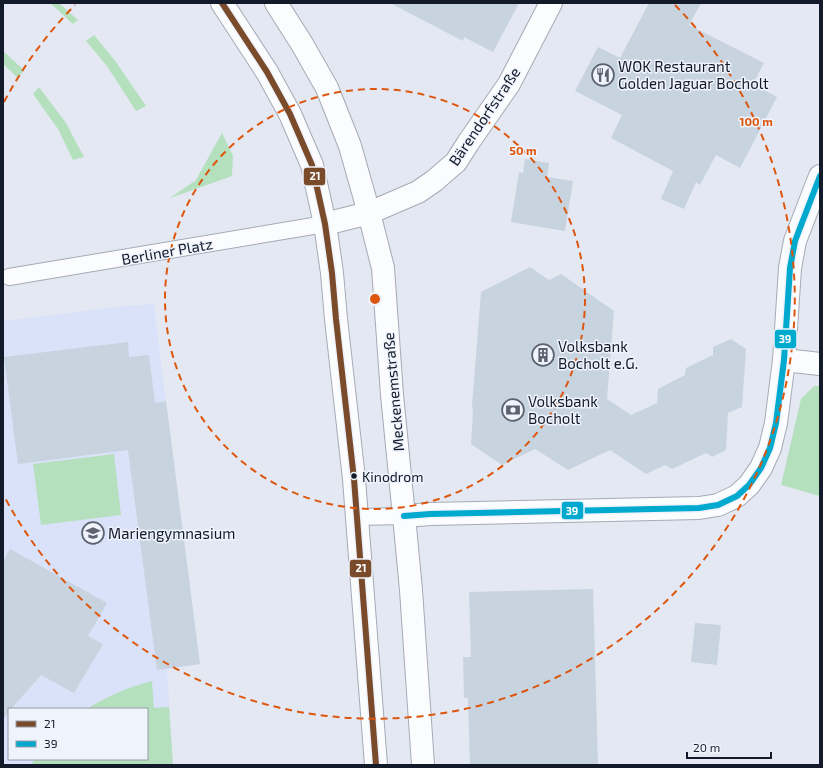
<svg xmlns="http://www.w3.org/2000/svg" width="823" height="768" viewBox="0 0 823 768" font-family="'Exo 2',sans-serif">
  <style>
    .built { fill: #d9e2f8; fill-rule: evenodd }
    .green { fill: #b5e0be }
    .building { fill: #c8d3e0 }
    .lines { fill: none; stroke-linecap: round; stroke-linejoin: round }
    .service-casing { stroke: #a5aab6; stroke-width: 18 }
    .minor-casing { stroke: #a5aab6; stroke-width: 24 }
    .secondary-casing { stroke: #a5aab6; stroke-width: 24 }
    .service { stroke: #fbfcfd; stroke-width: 16 }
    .minor { stroke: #fbfcfd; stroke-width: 22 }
    .secondary { stroke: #fbfcfd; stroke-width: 22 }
    .bus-1-casing { stroke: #eff3fc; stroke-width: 9 }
    .bus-2-casing { stroke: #eff3fc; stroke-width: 9 }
    .bus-1 { stroke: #7a4b2a; stroke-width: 6 }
    .bus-2 { stroke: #00a9ce; stroke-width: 6 }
    .ring { fill: none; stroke: #dd560e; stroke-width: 2; stroke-dasharray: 7 5 }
    .bus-dot { fill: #131a2a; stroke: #eff3fc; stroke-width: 1.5 }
    .labels { text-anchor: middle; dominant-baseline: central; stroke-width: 3; stroke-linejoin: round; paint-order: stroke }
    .bus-label { font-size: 14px; fill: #131a2a; stroke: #eff3fc; text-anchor: start }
    .poi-label { font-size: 15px; fill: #131a2a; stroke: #eff3fc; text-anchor: start }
    .street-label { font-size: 15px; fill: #131a2a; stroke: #eff3fc }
    .centre { fill: #dd560e; stroke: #eff3fc; stroke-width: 2 }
    .ring-label { font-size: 12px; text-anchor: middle; font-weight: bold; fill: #dd560e; stroke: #eff3fc; stroke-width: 3; stroke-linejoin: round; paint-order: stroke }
    .line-badge { stroke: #eff3fc; stroke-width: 1.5 }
    .badge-label { font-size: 11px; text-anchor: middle; font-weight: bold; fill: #fff }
  </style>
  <rect width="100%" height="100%" fill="#e4e8f2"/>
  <path class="built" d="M 154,304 L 166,402 L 200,664 L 167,669 L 173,765 L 3,765 L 3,321 L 124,306 ZM 9,709 L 147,709 L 147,759 L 9,759 Z"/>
  <g class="green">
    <polygon points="50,3 59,3 78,20 73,24"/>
    <polygon points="94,35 116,62 146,106 136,111 107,66 86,41"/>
    <polygon points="3,51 24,70 18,78 3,64"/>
    <polygon points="39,87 66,123 84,157 73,160 58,129 33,94"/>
    <polygon points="222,133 233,156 232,176 170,198 196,180"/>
    <polygon points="814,386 820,386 820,496 781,485 801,399"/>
    <polygon points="114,454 121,515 41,525 33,464"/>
    <path d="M 152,681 L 154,708 L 169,707 L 173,765 L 31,765 L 35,759 L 147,759 L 147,709 L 87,709 C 107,696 129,687 152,681 Z"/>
  </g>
  <g class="building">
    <polygon points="390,3 519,3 493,52 464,37 463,41"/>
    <polygon points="649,3 701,3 689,25 764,63 753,84 777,97 740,168 716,155 700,185 696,182 684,209 661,199 673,171 611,138 622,115 575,91 598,47 620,58"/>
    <polygon points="525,159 549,163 547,177 573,181 565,231 511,222 519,172 523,173"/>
    <polygon points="530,267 549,280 561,274 614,311 607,399 631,415 657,403 658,389 685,375 686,368 713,355 713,347 731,339 746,349 742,407 728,413 726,450 712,457 706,453 672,469 665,465 646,474 610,450 568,470 535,449 502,465 471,444 473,412 472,406 481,292"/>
    <polygon points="128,342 129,357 149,355 155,403 166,401 200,664 157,670 128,450 18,464 4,357"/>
    <polygon points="10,549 107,603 88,636 103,644 74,693 41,675 11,709 9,709 9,712 3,719 3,562"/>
    <polygon points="593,589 598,765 470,765 468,698 464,698 463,657 471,657 469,592"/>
    <polygon points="695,623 721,625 717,665 691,662"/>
  </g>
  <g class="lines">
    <g class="service-casing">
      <g id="service">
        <polyline points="9,277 325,224"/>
        <polyline points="358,517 404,516"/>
      </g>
    </g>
    <g class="minor-casing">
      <g id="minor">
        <polyline points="325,224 369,213 418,192 434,181 456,162 468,143 509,84 551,3"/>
        <polyline points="784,360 820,364"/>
        <polyline points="404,516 430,514 699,508 718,505 737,496 749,485 761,468 770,448 776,423 784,360 790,268 795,241 820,176"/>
      </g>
    </g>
    <g class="secondary-casing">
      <g id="secondary">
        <polyline points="222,3 267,72 290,114 312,165 325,224 332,273 336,319 354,479 376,765"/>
        <polyline points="276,3 302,44 327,88 350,146 369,213 383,268 392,395 404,516 411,590 423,765"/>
      </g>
    </g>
    <use href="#service" class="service"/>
    <use href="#minor" class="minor"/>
    <use href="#secondary" class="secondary"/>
    <g class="bus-1-casing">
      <polyline id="bus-1" points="222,3 267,72 290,114 312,165 325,224 332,273 336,319 354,479 376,765"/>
    </g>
    <g class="bus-2-casing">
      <polyline id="bus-2" points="404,516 430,514 699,508 718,505 737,496 749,485 761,468 770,448 776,423 784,360 790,268 795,241 820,176"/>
    </g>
    <use href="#bus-1" class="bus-1"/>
    <use href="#bus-2" class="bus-2"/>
  </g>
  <g class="ring">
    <circle cx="375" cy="299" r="210"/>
    <path d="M4 102A420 420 0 0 1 75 5M675 5A420 420 0 1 1 4 496"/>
  </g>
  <defs>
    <g id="restaurant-ring" transform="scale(1.15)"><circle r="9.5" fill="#eff3fc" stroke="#5c6270" stroke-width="1.5"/><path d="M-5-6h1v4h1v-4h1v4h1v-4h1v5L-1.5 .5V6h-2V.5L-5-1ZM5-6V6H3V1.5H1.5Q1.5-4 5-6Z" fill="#5c6270"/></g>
    <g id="building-ring" transform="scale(1.15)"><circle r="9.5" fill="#eff3fc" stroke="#5c6270" stroke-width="1.5"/><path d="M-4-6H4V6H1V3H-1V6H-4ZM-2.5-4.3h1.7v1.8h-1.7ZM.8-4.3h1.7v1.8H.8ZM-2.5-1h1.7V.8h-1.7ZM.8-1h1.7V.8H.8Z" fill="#5c6270"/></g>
    <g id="bank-ring" transform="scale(1.15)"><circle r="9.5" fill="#eff3fc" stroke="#5c6270" stroke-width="1.5"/><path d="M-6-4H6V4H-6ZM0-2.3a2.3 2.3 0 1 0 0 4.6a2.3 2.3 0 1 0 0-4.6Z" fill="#5c6270"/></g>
    <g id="school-ring" transform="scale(1.15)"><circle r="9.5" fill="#eff3fc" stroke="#5c6270" stroke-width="1.5"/><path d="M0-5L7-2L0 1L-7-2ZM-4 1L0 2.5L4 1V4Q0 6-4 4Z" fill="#5c6270"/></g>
  </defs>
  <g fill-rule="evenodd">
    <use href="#restaurant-ring" x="603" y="75"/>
    <use href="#building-ring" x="543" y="355"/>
    <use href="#bank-ring" x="513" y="410"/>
    <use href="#school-ring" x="93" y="533"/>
  </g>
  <circle class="bus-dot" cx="354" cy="476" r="3.5"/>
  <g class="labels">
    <g class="bus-label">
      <text x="362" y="476">Kinodrom</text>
    </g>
    <g class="poi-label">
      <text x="618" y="66">WOK Restaurant<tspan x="618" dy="17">Golden Jaguar Bocholt</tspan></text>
      <text x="558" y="346">Volksbank<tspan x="558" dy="17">Bocholt e.G.</tspan></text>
      <text x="528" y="401">Volksbank<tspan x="528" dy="17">Bocholt</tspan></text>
      <text x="108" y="533">Mariengymnasium</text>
    </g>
    <g class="street-label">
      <text transform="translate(484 116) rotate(-56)">Bärendorfstraße</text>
      <text transform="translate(167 251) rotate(-10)">Berliner Platz</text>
      <text transform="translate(393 392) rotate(-95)">Meckenemstraße</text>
    </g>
  </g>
  <circle cx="375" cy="299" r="6" class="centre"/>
  <g class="ring-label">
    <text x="756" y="126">100 m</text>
    <text x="523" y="155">50 m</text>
  </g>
  <g class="line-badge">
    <rect x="303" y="167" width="23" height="19" rx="4" fill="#7a4b2a"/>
    <rect x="774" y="329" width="23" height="20" rx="4" fill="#00a9ce"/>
    <rect x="561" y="501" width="23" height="19" rx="4" fill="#00a9ce"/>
    <rect x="349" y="559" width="23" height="19" rx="4" fill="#7a4b2a"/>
  </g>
  <g class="badge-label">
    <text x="315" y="180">21</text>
    <text x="785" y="343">39</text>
    <text x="572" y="515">39</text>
    <text x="361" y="572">21</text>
  </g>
  <rect width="823" height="768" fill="none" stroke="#131a2a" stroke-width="8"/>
  <rect x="8" y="708" width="140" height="52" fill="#eff3fc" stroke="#979ca8"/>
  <rect x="16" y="721" width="20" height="6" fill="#7a4b2a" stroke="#979ca8"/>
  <text x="44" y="728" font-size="12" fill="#131a2a">21</text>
  <rect x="16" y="741" width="20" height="6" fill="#00a9ce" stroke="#979ca8"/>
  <text x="44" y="748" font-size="12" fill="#131a2a">39</text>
  <path d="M687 752v6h84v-6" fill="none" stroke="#131a2a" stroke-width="2"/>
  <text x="693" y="752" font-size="12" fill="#131a2a" stroke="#eff3fc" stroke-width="3" paint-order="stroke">20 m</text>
</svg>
